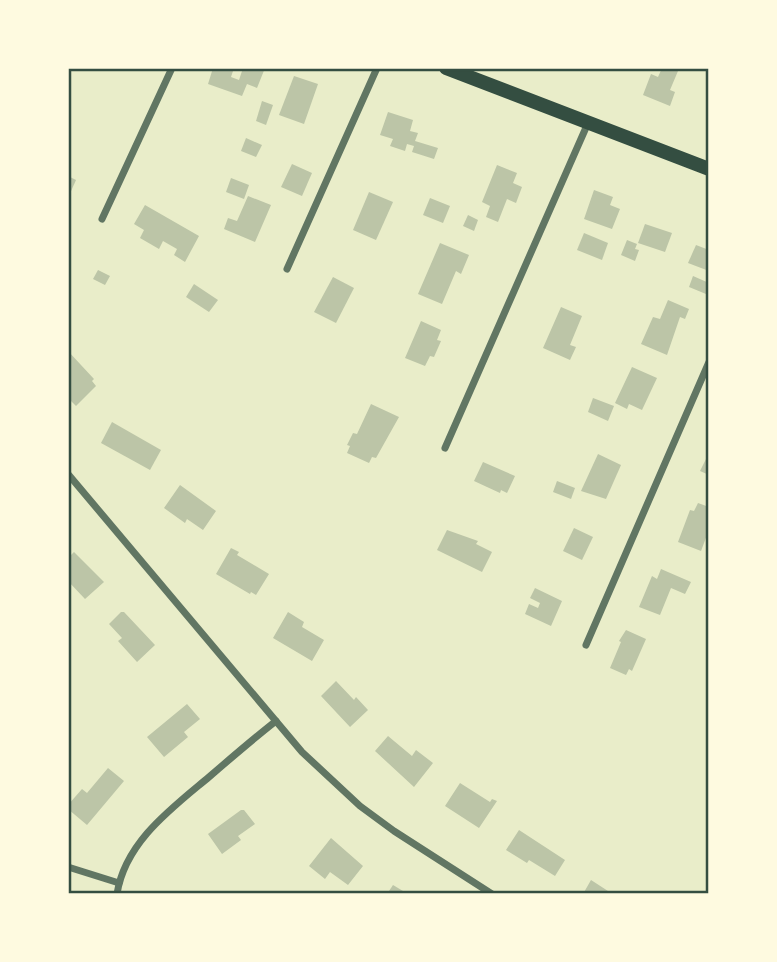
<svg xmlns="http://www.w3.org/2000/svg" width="777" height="962" viewBox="0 0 777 962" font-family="Arial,sans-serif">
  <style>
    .building { fill: #bcc5a7 }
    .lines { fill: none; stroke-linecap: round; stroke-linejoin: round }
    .minor { stroke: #617663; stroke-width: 7 }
    .secondary { stroke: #344e41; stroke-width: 14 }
    .neatline { fill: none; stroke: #344e41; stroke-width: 2.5 }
  </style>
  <rect width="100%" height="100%" fill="#e9edc9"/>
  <g class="building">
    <polygon points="213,68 225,68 233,71 231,77 239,80 243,68 265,68 257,88 247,84 242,96 208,84"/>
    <polygon points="662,68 678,71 670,90 675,92 670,106 643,95 651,74 658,77"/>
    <polygon points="294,76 318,84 304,124 279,115"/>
    <polygon points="262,101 273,105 266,125 256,121"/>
    <polygon points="388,112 413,120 410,131 418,133 415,141 438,148 434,159 412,152 414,146 407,144 405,151 390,146 393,139 380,135"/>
    <polygon points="246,138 262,145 256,157 241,151"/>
    <polygon points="292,164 312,173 302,196 281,187"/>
    <polygon points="497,165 517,173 513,183 522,187 516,203 507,199 498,222 486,217 490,206 482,202"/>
    <polygon points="68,176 76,180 68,198"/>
    <polygon points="231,178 249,185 244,199 226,192"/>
    <polygon points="594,190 613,197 610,205 620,209 612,229 584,219"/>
    <polygon points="369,192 393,202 376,240 353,230"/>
    <polygon points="248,196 271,205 255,242 224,229 228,218 237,221"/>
    <polygon points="430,198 450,206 443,223 423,215"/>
    <polygon points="145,205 199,236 185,262 174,255 177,249 163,241 159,249 140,238 144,230 134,224"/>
    <polygon points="468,215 478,220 474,231 463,226"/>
    <polygon points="645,224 672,233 665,252 638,243"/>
    <polygon points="584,233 608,243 602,260 577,250"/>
    <polygon points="627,240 637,244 635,249 639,250 635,261 621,255"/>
    <polygon points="440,243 469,255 461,274 456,271 442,304 418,294"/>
    <polygon points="696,245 709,250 709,271 688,263"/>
    <polygon points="98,270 110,276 105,285 93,279"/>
    <polygon points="693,276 709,283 706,294 689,287"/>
    <polygon points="333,277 354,288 336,323 314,312"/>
    <polygon points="194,284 218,300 209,312 186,297"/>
    <polygon points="668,300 689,309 685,319 680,317 667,355 641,344 653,317 660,319"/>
    <polygon points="561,307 582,316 570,345 576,347 570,360 543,348"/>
    <polygon points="421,321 441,330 437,340 441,341 434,357 430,356 425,366 405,358"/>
    <polygon points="68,351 94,379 92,381 96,386 76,406 68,398"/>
    <polygon points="632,367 657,378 642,410 629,404 627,409 615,403"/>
    <polygon points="593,398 614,406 608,421 588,412"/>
    <polygon points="371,404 399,417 376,458 372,457 369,463 347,453 350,446 347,445 353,433 357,434"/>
    <polygon points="112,422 161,450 150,470 101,443"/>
    <polygon points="709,453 709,475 700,471"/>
    <polygon points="598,454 621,465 606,499 581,491"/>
    <polygon points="483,462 515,476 507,493 501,490 500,493 474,481"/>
    <polygon points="557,481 575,488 571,499 553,492"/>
    <polygon points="180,485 216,511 203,530 187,519 185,523 164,508"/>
    <polygon points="698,503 709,507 709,536 707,535 701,551 678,542 690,510 694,511"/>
    <polygon points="574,528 593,537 582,560 563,551"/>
    <polygon points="447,530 478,541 476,544 492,552 482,572 437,550"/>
    <polygon points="231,548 239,552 237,555 269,574 256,595 251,592 250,594 216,574"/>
    <polygon points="74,552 104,582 85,599 68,581 68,558"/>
    <polygon points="661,569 691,582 685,594 671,588 660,615 639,607 652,576 657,579"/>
    <polygon points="535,588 562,601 551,626 525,614 529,604 538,608 540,603 530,598"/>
    <polygon points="121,612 124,612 155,645 137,662 118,641 122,638 109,624"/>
    <polygon points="288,612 304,622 302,627 324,640 312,661 273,638"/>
    <polygon points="626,630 646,639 632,671 629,669 626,675 610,668 621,642 619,641"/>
    <polygon points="336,681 354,700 356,697 368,710 350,727 321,696"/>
    <polygon points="187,704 200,719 184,732 188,737 164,757 147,737"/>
    <polygon points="388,736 412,756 416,750 433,763 414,787 375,751"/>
    <polygon points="108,768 124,781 87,825 68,809 68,805 82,789 87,793"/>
    <polygon points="460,783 490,802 492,799 497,801 479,828 445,806"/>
    <polygon points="241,810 244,810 255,824 238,836 241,840 222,854 208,834"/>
    <polygon points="519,830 565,860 555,876 529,860 527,863 506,850"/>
    <polygon points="331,838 363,866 348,885 330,872 325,879 309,866"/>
    <polygon points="591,880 608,891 617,894 583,894"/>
    <polygon points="393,885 408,894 387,894"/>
  </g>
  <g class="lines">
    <g class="minor">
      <polyline points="102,219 172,68"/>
      <polyline points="287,269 377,68"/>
      <polyline points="445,448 588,123"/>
      <polyline points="68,474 302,752 360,806 394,831 492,894"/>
      <polyline points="586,645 709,362"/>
      <polyline points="68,867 119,883"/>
      <path d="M 117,894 C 125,842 172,808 209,777 C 231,758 253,739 276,721"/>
    </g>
    <polyline class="secondary" points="446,68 709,169"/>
  </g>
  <rect width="777" height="962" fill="none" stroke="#fefae0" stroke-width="140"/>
  <rect x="70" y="70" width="637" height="822" class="neatline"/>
</svg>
